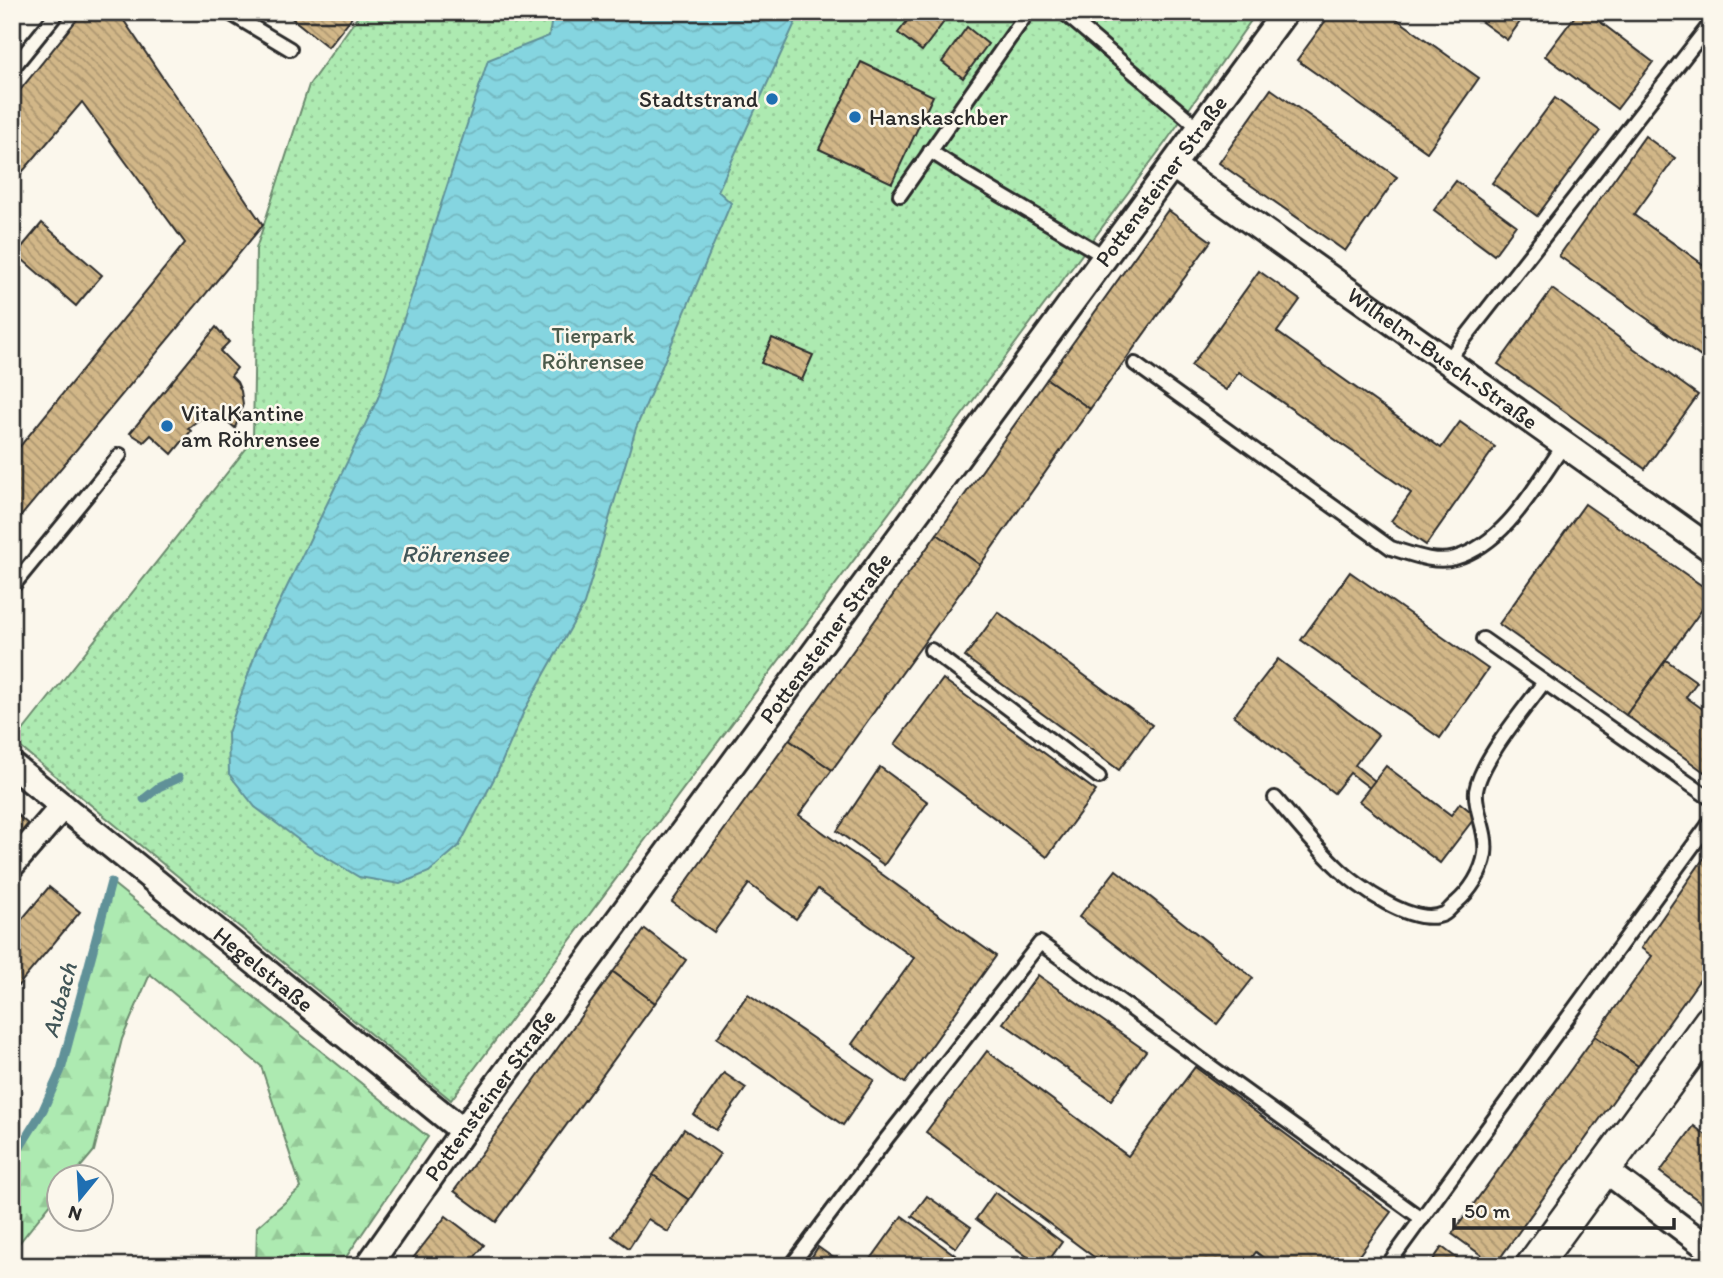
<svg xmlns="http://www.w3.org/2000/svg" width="1723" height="1278" viewBox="0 0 1723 1278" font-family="Itim,sans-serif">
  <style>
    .forest { fill: url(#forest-firs); stroke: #6c8a6e; stroke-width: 2 }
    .park { fill: url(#park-dots); stroke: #6c8a6e; stroke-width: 2 }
    .water { fill: url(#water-waves); stroke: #619198; stroke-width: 2 }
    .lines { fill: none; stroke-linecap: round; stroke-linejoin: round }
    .stream { stroke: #619198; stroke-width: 9 }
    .building { fill: url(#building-back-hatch); stroke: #2b2b2b; stroke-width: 2 }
    .lane-casing { stroke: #2b2b2b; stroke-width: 18 }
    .street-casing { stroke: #2b2b2b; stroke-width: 30 }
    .secondary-casing { stroke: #2b2b2b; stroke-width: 38 }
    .lane { stroke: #fbf7ec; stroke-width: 12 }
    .street { stroke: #fbf7ec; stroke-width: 24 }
    .secondary { stroke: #fbf7ec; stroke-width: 33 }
    .poi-dot { fill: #1f6fb2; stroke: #fbf7ec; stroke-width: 2.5 }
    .labels { text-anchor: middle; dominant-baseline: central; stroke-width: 5; stroke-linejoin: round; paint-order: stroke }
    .poi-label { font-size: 23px; fill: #2b2b2b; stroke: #fbf7ec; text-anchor: start }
    .street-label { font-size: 23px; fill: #2b2b2b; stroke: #fbf7ec }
    .park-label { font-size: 23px; fill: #4c5b4c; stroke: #fbf7ec }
    .water-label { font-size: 24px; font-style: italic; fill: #425658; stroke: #fbf7ec }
  </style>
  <defs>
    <pattern id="forest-firs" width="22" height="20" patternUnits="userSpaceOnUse" patternTransform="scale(1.75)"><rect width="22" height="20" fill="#adeab1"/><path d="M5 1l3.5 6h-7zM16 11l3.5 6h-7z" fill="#95c998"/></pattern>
    <pattern id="park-dots" width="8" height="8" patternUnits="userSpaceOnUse" patternTransform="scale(1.75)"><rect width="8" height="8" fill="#adeab1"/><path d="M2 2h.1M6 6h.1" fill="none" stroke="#95c998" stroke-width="1.8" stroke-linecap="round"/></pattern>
    <pattern id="water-waves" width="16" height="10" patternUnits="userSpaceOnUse" patternTransform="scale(1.75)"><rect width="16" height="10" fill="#85d5e0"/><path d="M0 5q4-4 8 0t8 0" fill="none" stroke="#73b7c0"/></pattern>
    <pattern id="building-back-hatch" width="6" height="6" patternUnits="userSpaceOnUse" patternTransform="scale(1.75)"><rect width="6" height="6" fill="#d2b788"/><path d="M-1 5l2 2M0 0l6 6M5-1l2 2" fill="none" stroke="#ab956f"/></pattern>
  </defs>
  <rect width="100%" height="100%" fill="#fbf7ec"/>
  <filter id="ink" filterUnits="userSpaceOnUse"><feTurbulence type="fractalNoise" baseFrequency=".0143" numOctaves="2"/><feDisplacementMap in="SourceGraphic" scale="14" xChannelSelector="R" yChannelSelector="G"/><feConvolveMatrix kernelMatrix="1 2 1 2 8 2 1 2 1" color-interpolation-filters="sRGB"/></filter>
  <g filter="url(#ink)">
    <polygon class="forest" points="111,882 428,1137 340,1266 256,1266 257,1227 301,1188 261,1066 150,974 122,1039 94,1151 73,1176 60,1176 59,1193 12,1252 12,1160 43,1111 61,1070"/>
    <polygon class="park" points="361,12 1257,12 1165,143 451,1100 14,742 253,440 256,249 309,85"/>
    <polygon class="water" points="553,12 800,12 718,191 731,203 636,428 584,604 525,709 498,771 459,846 429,872 400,884 359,877 304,844 255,807 229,774 228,733 257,649 378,398 488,60 549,36"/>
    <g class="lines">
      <g class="stream">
        <polyline points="144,799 159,787 179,778"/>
        <polyline points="12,1160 43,1110 61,1070 111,882"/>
      </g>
    </g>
    <g class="building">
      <polygon points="83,12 118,12 263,225 12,527 12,456 185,243 82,102 12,184 12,100"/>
      <polygon points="284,12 356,12 328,47"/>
      <polygon points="914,12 946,12 949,15 922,51 898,33"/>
      <polygon points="983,12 999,12 993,19"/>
      <polygon points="1332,12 1387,12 1479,78 1427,152 1297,60"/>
      <polygon points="1468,12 1527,12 1507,40"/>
      <polygon points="1578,12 1587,12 1653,62 1617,109 1545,56"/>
      <polygon points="967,27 988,44 963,78 942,62"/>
      <polygon points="861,62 933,96 892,183 819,149"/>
      <polygon points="1271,89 1397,177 1345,251 1219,163"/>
      <polygon points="1555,98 1600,131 1537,216 1492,183"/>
      <polygon points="1645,136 1675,158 1634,215 1711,270 1711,364 1559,256"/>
      <polygon points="1456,181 1516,225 1494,255 1434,210"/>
      <polygon points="1168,210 1211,241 1090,409 1047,379"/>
      <polygon points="42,223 102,275 76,306 16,254"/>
      <polygon points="1259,271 1300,300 1277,332 1441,448 1460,422 1495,447 1426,545 1391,521 1411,493 1239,372 1226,390 1191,366"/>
      <polygon points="1552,289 1698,395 1645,469 1498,364"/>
      <polygon points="216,327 229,342 220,351 237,368 231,376 237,382 241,391 243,404 235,428 220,415 204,416 188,428 191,431 172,454 151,435 144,442 130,433"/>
      <polygon points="772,338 813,355 802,380 761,363"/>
      <polygon points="1047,379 1090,409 980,565 937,534"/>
      <polygon points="1585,504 1711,592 1711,597 1626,715 1499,624"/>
      <polygon points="937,534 980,565 832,770 789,740"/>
      <polygon points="1350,572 1488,669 1440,738 1301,640"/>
      <polygon points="998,612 1152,725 1119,770 965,657"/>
      <polygon points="1278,659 1378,735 1355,765 1375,781 1370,788 1350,773 1334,793 1234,716"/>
      <polygon points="1666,660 1697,682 1686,697 1711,715 1711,777 1626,715"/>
      <polygon points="943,679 1096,791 1047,857 895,744"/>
      <polygon points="789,740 832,770 799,815 996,956 905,1083 852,1044 914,958 818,889 796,919 749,884 714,932 672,902"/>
      <polygon points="1386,766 1451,815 1460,803 1476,816 1440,863 1359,801"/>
      <polygon points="880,767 928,802 884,865 837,831"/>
      <polygon points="12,810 28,824 12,843"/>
      <polygon points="1704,858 1711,863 1711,964 1638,1066 1595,1036 1652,956 1641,948"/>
      <polygon points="1116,870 1253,978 1217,1024 1079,917"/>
      <polygon points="49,887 80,912 12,993 12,931"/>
      <polygon points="645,929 686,960 655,1003 613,972"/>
      <polygon points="613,972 655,1003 496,1222 454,1191"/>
      <polygon points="1038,975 1146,1051 1111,1100 1003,1023"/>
      <polygon points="748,994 874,1080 843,1125 717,1038"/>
      <polygon points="1595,1036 1638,1066 1495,1265 1452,1234"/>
      <polygon points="987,1051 1128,1156 1195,1067 1391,1212 1351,1266 1274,1266 1256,1252 1246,1266 1106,1266 926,1132"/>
      <polygon points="724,1073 746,1088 716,1130 694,1115"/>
      <polygon points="1694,1126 1711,1139 1711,1199 1706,1206 1660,1172"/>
      <polygon points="684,1129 720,1154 689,1200 653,1175"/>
      <polygon points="653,1175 689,1200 668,1232 648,1219 629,1248 612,1236"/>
      <polygon points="995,1192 1062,1242 1045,1266 1040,1266 976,1219"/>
      <polygon points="927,1196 971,1227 956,1248 912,1216"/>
      <polygon points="446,1216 484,1245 468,1266 407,1266"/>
      <polygon points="902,1216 970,1266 866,1266"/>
      <polygon points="818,1247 845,1266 822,1266 817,1262 811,1258"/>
      <polygon points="1442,1247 1467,1266 1429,1266"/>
    </g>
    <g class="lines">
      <g class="lane-casing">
        <g id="lane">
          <polyline points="228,12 290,49"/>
          <polyline points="1063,12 1199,128"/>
          <polyline points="12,69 58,12"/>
          <polyline points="930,151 967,175 1104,256"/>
          <polyline points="900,195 1028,12"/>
          <polyline points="1447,361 1711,23"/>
          <path d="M 1135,364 L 1391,548 C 1411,554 1435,564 1455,558 C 1506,543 1535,486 1564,445"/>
          <polyline points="12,587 120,455"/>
          <polyline points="1483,639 1711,799"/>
          <polyline points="931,650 1099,777"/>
          <path d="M 1275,798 C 1295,821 1314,845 1336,866 C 1356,886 1414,928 1444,914 C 1448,912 1452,906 1456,903 C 1470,891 1482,873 1485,854 C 1488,831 1474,810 1476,791 C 1481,759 1525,709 1544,682"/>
          <polyline points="791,1266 887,1138 1040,943 1422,1219"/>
          <polyline points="1387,1266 1711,821"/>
        </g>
      </g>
      <g class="street-casing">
        <g id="street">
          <path id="s1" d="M 1173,166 L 1711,549"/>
          <path id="s2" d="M 12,765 L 463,1131"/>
          <polyline points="12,865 63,806"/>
          <polyline points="1604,1169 1711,1250"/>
          <path id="s3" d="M 368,1266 L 463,1131 L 1285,12"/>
        </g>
      </g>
      <g class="secondary-casing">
        <polyline id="secondary" points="1533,1266 1711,1022"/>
      </g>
      <use href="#lane" class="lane"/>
      <use href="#street" class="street"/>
      <use href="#secondary" class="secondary"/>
    </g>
  </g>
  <g class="poi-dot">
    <circle cx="772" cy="99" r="7"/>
    <circle cx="855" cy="117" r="7"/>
    <circle cx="167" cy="426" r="7"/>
  </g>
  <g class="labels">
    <g class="poi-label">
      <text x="758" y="99" text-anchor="end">Stadtstrand</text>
      <text x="869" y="117">Hanskaschber</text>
      <text x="181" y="413">VitalKantine<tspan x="181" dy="26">am Röhrensee</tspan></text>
    </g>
    <g class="street-label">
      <text stroke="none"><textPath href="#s3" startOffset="1344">Pottensteiner Straße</textPath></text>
      <text stroke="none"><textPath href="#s1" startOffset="331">Wilhelm-Busch-Straße</textPath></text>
      <text stroke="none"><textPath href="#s3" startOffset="777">Pottensteiner Straße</textPath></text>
      <text stroke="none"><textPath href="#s2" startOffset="324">Hegelstraße</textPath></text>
      <text stroke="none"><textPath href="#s3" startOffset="210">Pottensteiner Straße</textPath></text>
    </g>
    <g class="park-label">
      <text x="593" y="335">Tierpark<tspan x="593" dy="26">Röhrensee</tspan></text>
    </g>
    <g class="water-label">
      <text x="455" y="553">Röhrensee</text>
      <text transform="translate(59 1000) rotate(-75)">Aubach</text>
    </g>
  </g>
  <rect width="1723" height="1278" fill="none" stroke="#fbf7ec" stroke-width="42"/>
  <rect x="21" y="21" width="1681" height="1236" fill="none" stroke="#2b2b2b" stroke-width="2.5" filter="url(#ink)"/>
  <g transform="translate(80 1198) rotate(198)"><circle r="33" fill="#fbf7ec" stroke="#a8a59f" stroke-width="2"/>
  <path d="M0-5L12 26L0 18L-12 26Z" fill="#1f6fb2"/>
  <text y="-10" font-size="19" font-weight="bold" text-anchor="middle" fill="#2b2b2b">N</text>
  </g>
  <path d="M1454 1218v10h220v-10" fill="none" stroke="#2b2b2b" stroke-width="3.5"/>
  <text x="1464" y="1218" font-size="21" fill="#2b2b2b" stroke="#fbf7ec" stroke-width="5" paint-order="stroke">50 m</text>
</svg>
